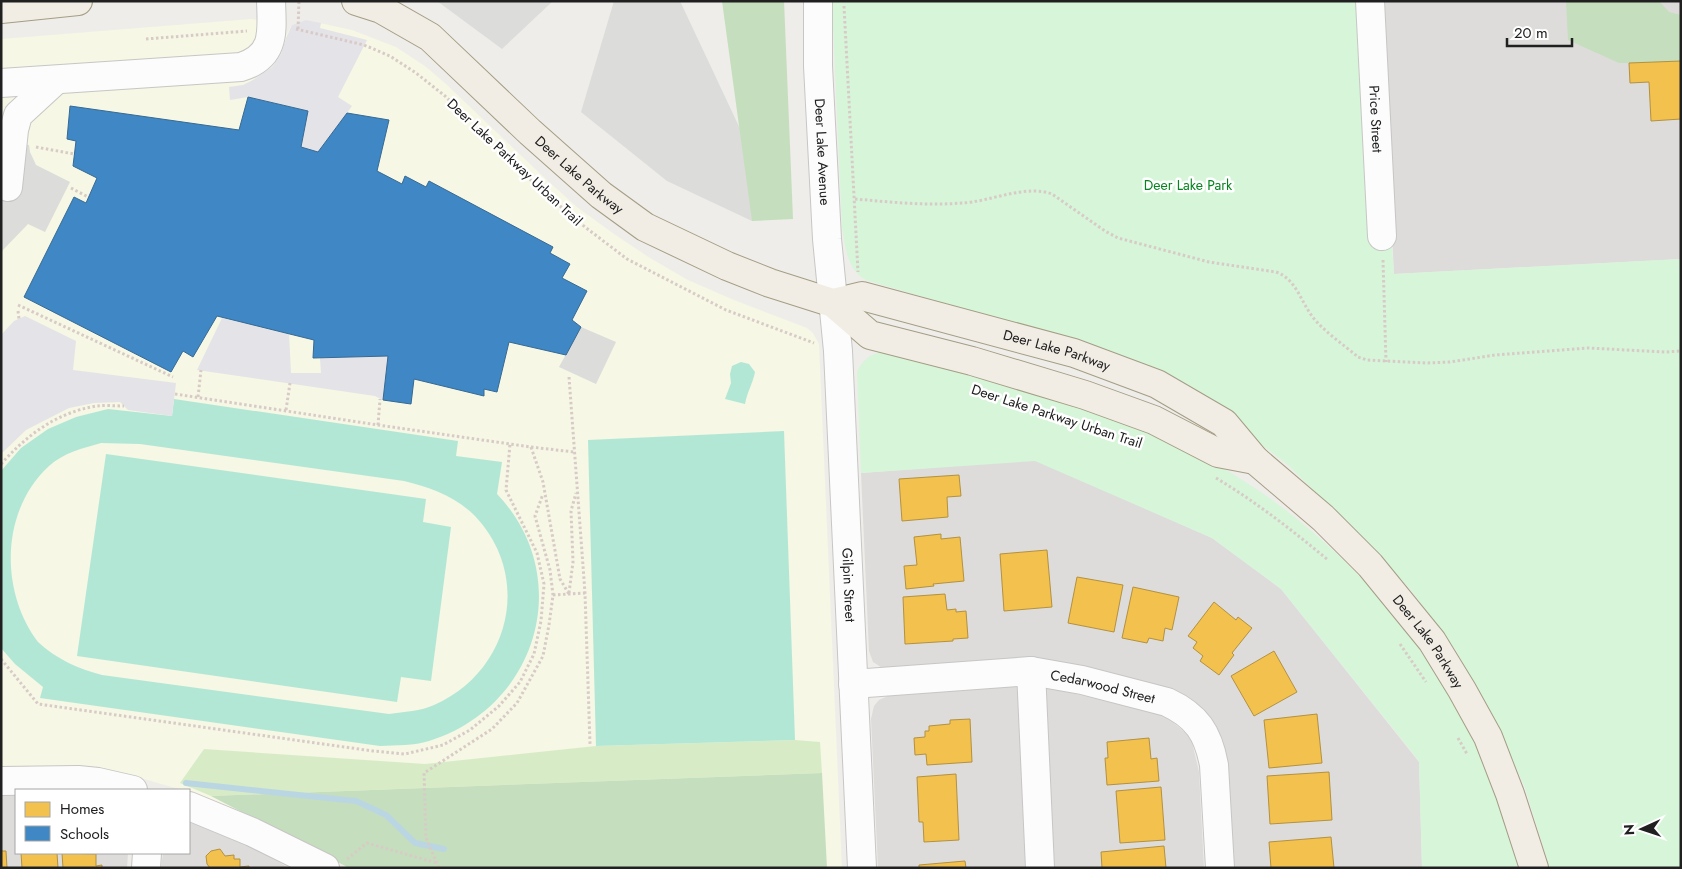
<svg xmlns="http://www.w3.org/2000/svg" width="1682" height="869" viewBox="0 0 1682 869" font-family="Jost,sans-serif">
  <style>
    .residential { fill: #dddcda }
    .education { fill: #f6f7e4 }
    .religious { fill: #dcdcda }
    .grass { fill: #d7ecc6 }
    .forest { fill: #c5debd }
    .park { fill: #d6f5d9 }
    .pitch { fill: #b2e7d6; fill-rule: evenodd }
    .plaza { fill: #e4e3e8 }
    .homes { fill: #f2c14e; stroke: #b39140 }
    .schools { fill: #3f88c5; stroke: #366994 }
    .lines { fill: none; stroke-linecap: round; stroke-linejoin: round }
    .stream { stroke: #bbd6e3; stroke-width: 6 }
    .minor-casing { stroke: #c7c6c5; stroke-width: 30 }
    .major-casing { stroke: #a59d84; stroke-width: 30 }
    .path { stroke: #d8cbc7; stroke-width: 3; stroke-dasharray: 2.5 2.5; stroke-linecap: butt }
    .minor { stroke: #fcfcfc; stroke-width: 28 }
    .major { stroke: #f1ede5; stroke-width: 28 }
    .labels { text-anchor: middle; dominant-baseline: central; stroke-width: 5; stroke-linejoin: round; paint-order: stroke }
    .street-label { font-size: 14px; fill: #202020; stroke: #fff }
    .park-label { font-size: 14px; fill: #07841f; stroke: #fff }
  </style>
  <rect width="100%" height="100%" fill="#eeede9"/>
  <g class="residential">
    <polygon points="1381,1 1681,1 1681,259 1394,274"/>
    <polygon points="1035,460 1212,538 1281,589 1419,762 1422,868 1230,868 1196,705 884,669 873,662 869,651 861,473"/>
    <polygon points="1032,685 1047,687 1158,714 1169,719 1187,734 1192,742 1199,772 1204,868 878,868 871,719 874,706 879,700 888,696"/>
    <polygon points="16,794 16,853 128,853 127,868 1,868 1,795"/>
    <polygon points="189,822 253,847 289,868 161,868 163,853 189,853"/>
  </g>
  <polygon class="education" points="251,19 258,20 257,36 285,38 292,25 306,20 352,30 396,47 425,66 446,84 549,182 577,207 614,234 650,258 688,280 734,300 807,328 813,333 819,344 842,868 349,868 204,798 189,792 189,790 182,790 137,777 97,770 1,768 1,39"/>
  <g class="religious">
    <polygon points="437,1 553,1 502,49"/>
    <polygon points="614,1 680,1 750,150 752,221 667,181 581,112"/>
    <polygon points="1,140 29,145 30,152 36,165 70,182 45,232 28,224 1,252"/>
    <polygon points="581,327 616,342 596,384 559,367"/>
  </g>
  <polygon class="grass" points="795,740 820,742 822,773 211,796 180,783 204,749 425,764 596,746"/>
  <g class="forest">
    <polygon points="722,1 784,1 793,219 752,221"/>
    <polygon points="1566,1 1659,1 1669,12 1681,15 1681,63 1619,63 1568,40"/>
    <polygon points="822,773 827,868 349,868 211,796"/>
  </g>
  <g class="park">
    <path d="M 832,1 L 1360,1 L 1391,235 L 1394,274 L 1681,259 L 1681,868 L 1550,868 L 1524,785 L 1490,712 L 1455,649 L 1410,589 L 1364,540 L 1288,465 L 1239,427 L 1159,375 L 1113,353 L 866,280 C 847,270 845,246 842,226 Z"/>
    <path d="M 885,352 C 902,355 919,361 935,366 C 965,374 994,383 1023,391 C 1077,407 1134,422 1184,447 C 1312,510 1417,619 1477,748 C 1495,786 1507,828 1518,868 L 1422,868 L 1419,761 L 1281,589 L 1212,538 L 1035,461 L 861,473 L 857,372 C 863,359 871,353 885,352 Z"/>
  </g>
  <g class="pitch">
    <path d="M 741,362 L 749,364 L 755,372 C 753,383 747,392 745,404 L 725,399 L 731,383 L 730,374 L 732,366 Z"/>
    <path d="M 174,399 L 458,441 L 456,456 L 502,462 L 497,494 C 576,577 538,707 429,741 C 414,746 396,745 380,746 L 40,698 L 43,687 L 15,664 L 1,648 L 1,471 L 21,448 L 48,429 L 76,417 L 108,409 L 172,416 ZM 101,443 L 140,444 L 404,481 C 430,487 456,497 475,516 C 533,577 510,672 434,705 C 421,711 404,712 389,714 L 102,675 C 79,669 56,659 38,642 C 0,592 0,511 49,466 C 63,453 83,448 101,443 Z"/>
    <polygon points="784,431 795,740 596,746 588,440"/>
    <polygon points="106,454 426,499 423,522 451,527 431,681 401,677 397,702 77,656"/>
  </g>
  <g class="plaza">
    <polygon points="306,20 321,23 320,28 367,40 338,97 352,106 318,152 301,147 308,111 248,97 230,100 229,87 243,85 253,80 272,67 281,54 286,38 292,25"/>
    <polygon points="25,316 76,341 73,370 176,383 172,416 128,410 120,402 94,403 69,408 26,430 1,454 1,335 14,321"/>
    <polygon points="222,318 289,334 291,373 321,373 320,358 388,356 383,400 375,396 197,370"/>
  </g>
  <g class="homes">
    <polygon points="1681,61 1681,119 1651,121 1649,82 1630,83 1629,63"/>
    <polygon points="959,475 961,496 947,497 948,517 902,521 899,479"/>
    <polygon points="941,534 941,539 960,537 964,581 933,584 934,586 906,589 904,566 917,565 914,537"/>
    <polygon points="1047,550 1052,607 1004,611 1000,554"/>
    <polygon points="1077,577 1123,585 1114,632 1068,623"/>
    <polygon points="1133,587 1179,597 1172,630 1165,628 1163,641 1149,638 1147,643 1122,638"/>
    <polygon points="945,594 947,610 956,609 956,612 966,611 968,638 953,639 953,641 905,644 903,597"/>
    <polygon points="1214,602 1236,620 1238,617 1252,628 1232,653 1234,655 1219,675 1200,661 1203,656 1193,648 1197,642 1188,636"/>
    <polygon points="1274,651 1297,692 1254,716 1231,676"/>
    <polygon points="1317,714 1322,763 1269,768 1264,720"/>
    <polygon points="970,719 972,762 927,765 926,754 915,755 914,738 925,737 925,731 929,731 929,726 950,724 950,720"/>
    <polygon points="1149,738 1151,759 1157,758 1159,781 1107,785 1105,758 1108,758 1107,742"/>
    <polygon points="1329,772 1332,820 1270,824 1267,776"/>
    <polygon points="956,774 959,840 924,842 923,822 919,822 917,777"/>
    <polygon points="1161,787 1165,840 1120,843 1116,791"/>
    <polygon points="1331,837 1334,868 1271,868 1269,842"/>
    <polygon points="1164,846 1166,868 1102,868 1101,852"/>
    <polygon points="220,849 225,856 234,855 234,859 240,859 240,867 249,866 249,868 210,868 207,864 206,856 211,851"/>
    <polygon points="1,851 6,851 7,868 1,868"/>
    <polygon points="21,853 57,853 58,868 22,868"/>
    <polygon points="62,853 96,854 96,866 102,865 102,868 63,868"/>
    <polygon points="965,861 966,868 919,868 919,865"/>
  </g>
  <polygon class="schools" points="248,97 308,111 301,147 318,152 347,113 389,120 377,171 402,184 405,176 426,187 429,181 553,247 550,253 570,264 562,278 587,291 572,320 581,327 566,355 509,342 497,392 484,389 484,396 414,379 411,404 383,400 388,356 313,358 314,340 217,316 193,357 183,351 171,372 24,297 74,197 86,203 97,178 73,166 76,141 67,139 70,106 239,130"/>
  <g class="lines">
    <polyline class="stream" points="186,783 356,801 386,815 415,843 444,849"/>
    <g class="minor-casing">
      <g id="minor">
        <path id="s1" d="M 818,1 L 818,66 L 827,239 L 838,351 L 862,868"/>
        <path id="s2" d="M 1370,1 L 1382,236"/>
        <path d="M 1,83 L 241,67 C 276,56 272,31 271,1"/>
        <polyline points="8,187 14,130 18,115 56,80"/>
        <polyline points="1031,671 1040,868"/>
        <path id="s3" d="M 853,684 L 1031,671 L 1082,680 L 1167,702 C 1197,716 1208,733 1214,765 L 1220,868"/>
        <polyline points="1,781 78,780 98,782 133,790"/>
        <polyline points="189,806 252,832 325,868"/>
        <polyline points="146,868 147,853"/>
      </g>
    </g>
    <g class="major-casing">
      <g id="major">
        <path id="s4" d="M 356,1 L 381,9 L 430,37 L 530,132 L 601,195 L 645,227 L 727,266 L 770,283 L 833,303 L 870,335 L 972,361 L 1085,395 L 1154,420 L 1218,453 L 1255,460"/>
        <polyline points="1,9 78,1"/>
        <path id="s5" d="M 833,303 L 862,296 L 1074,353 L 1157,384 L 1224,423 L 1255,460 L 1323,518 L 1370,565 L 1432,641 L 1462,690 L 1488,737 L 1510,794 L 1534,868"/>
      </g>
    </g>
    <g class="path">
      <polyline points="844,6 858,272"/>
      <polyline points="296,29 364,45 390,56 416,73 445,96 541,190 585,227 627,259 726,310 814,343"/>
      <polyline points="298,29 299,1"/>
      <polyline points="146,39 247,31"/>
      <polyline points="36,147 74,154"/>
      <polyline points="71,188 88,197"/>
      <path d="M 855,199 C 890,202 926,206 962,203 C 989,202 1026,184 1052,194 L 1105,231 L 1118,238 L 1209,262 L 1276,272 C 1296,279 1300,300 1312,316 C 1322,330 1344,345 1358,357 L 1367,360 L 1427,363 L 1450,362 L 1495,355 L 1588,348 L 1665,352 L 1681,351"/>
      <polyline points="1383,260 1386,362"/>
      <polyline points="18,305 173,377"/>
      <polyline points="18,311 19,319"/>
      <polyline points="569,377 585,593 590,744"/>
      <polyline points="175,394 378,425 531,447 543,482 560,579 569,594"/>
      <polyline points="198,397 201,370"/>
      <polyline points="286,410 290,383"/>
      <polyline points="378,425 380,399"/>
      <polyline points="531,447 574,452"/>
      <path d="M 1,464 C 27,435 57,412 97,406 C 105,405 115,406 124,406"/>
      <path d="M 1216,478 C 1256,502 1292,530 1328,560"/>
      <polyline points="569,593 573,562 571,511 576,493"/>
      <polyline points="553,595 585,593"/>
      <polyline points="1400,644 1426,682"/>
      <polyline points="1,659 38,704 373,751 405,754 443,745 470,730 499,706 520,682 534,654 541,621 544,584 537,553 506,490 510,444"/>
      <polyline points="1458,738 1467,754"/>
      <polyline points="347,859 367,843 437,863"/>
      <polyline points="439,868 426,838 424,773 492,729 517,703 543,656 549,625 553,595 550,570 535,516 543,494"/>
    </g>
    <use href="#minor" class="minor"/>
    <use href="#major" class="major"/>
  </g>
  <g class="labels">
    <g class="street-label">
      <text stroke="none"><textPath href="#s2" startOffset="118">Price Street</textPath></text>
      <text stroke="none"><textPath href="#s1" startOffset="151">Deer Lake Avenue</textPath></text>
      <text transform="translate(515 162) rotate(43)">Deer Lake Parkway Urban Trail</text>
      <text stroke="none"><textPath href="#s4" startOffset="286">Deer Lake Parkway</textPath></text>
      <text stroke="none"><textPath href="#s5" startOffset="232">Deer Lake Parkway</textPath></text>
      <text transform="translate(1057 416) rotate(18)">Deer Lake Parkway Urban Trail</text>
      <text stroke="none"><textPath href="#s1" startOffset="585">Gilpin Street</textPath></text>
      <text stroke="none"><textPath href="#s5" startOffset="716">Deer Lake Parkway</textPath></text>
      <text stroke="none"><textPath href="#s3" startOffset="252">Cedarwood Street</textPath></text>
    </g>
    <g class="park-label">
      <text x="1188" y="185">Deer Lake Park</text>
    </g>
  </g>
  <rect width="1682" height="869" fill="none" stroke="#202020" stroke-width="5"/>
  <rect x="15" y="789" width="175" height="65" fill="#ffffff" stroke="#a6a6a6"/>
  <rect x="25" y="802" width="25" height="15" fill="#f2c14e" stroke="#a6a6a6"/>
  <text x="60" y="814" font-size="15" fill="#202020">Homes</text>
  <rect x="25" y="826" width="25" height="15" fill="#3f88c5" stroke="#a6a6a6"/>
  <text x="60" y="839" font-size="15" fill="#202020">Schools</text>
  <g transform="translate(1642 829) rotate(267)" stroke="#ffffff" stroke-width="4" paint-order="stroke">
  <path d="M0-4L9 19L0 12L-9 19Z" fill="#202020"/>
  <text y="-8" font-size="14" font-weight="bold" text-anchor="middle" fill="#202020">N</text>
  </g>
  <path d="M1507 38v8h65v-8" fill="none" stroke="#202020" stroke-width="2.5"/>
  <text x="1514" y="38" font-size="15" fill="#202020" stroke="#ffffff" stroke-width="4" paint-order="stroke">20 m</text>
</svg>
